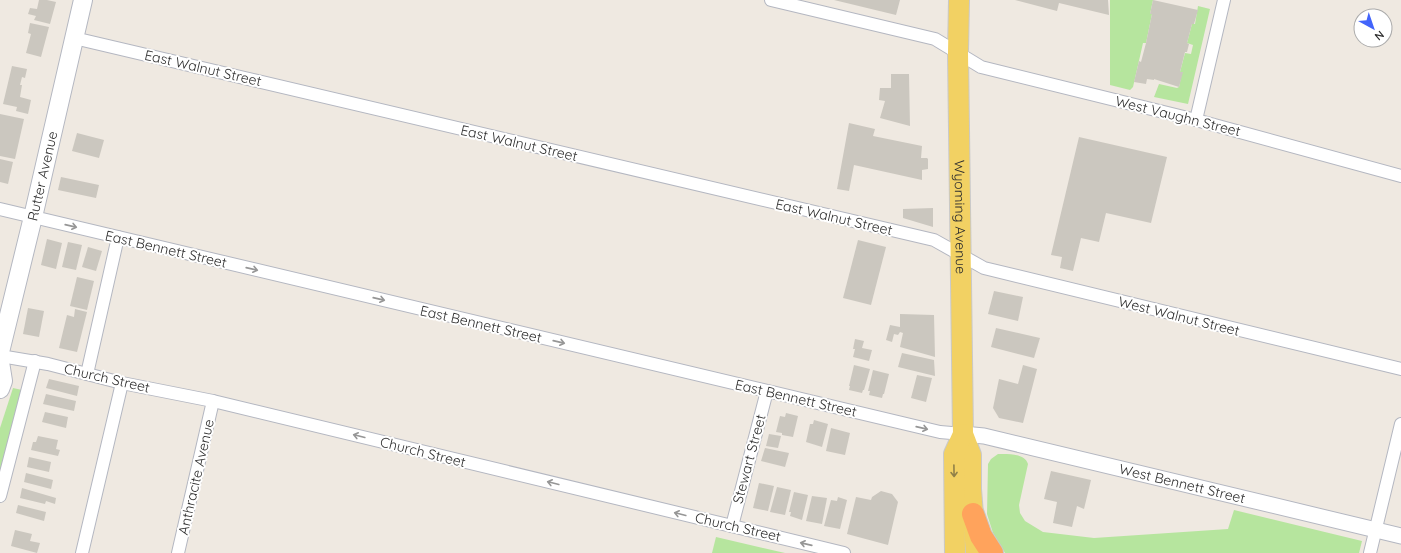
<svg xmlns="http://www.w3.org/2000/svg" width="1401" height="553" viewBox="0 0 1401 553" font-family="Quicksand,sans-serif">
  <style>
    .green { fill: #b6e59e }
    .building { fill: #cbc7bf }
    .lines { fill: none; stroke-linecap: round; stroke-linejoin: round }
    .minor-casing { stroke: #b4b7c1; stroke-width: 14 }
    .tertiary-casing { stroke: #b4b7c1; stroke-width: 17 }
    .secondary-casing { stroke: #b4b7c1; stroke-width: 20 }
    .primary-casing { stroke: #c9c9c9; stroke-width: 22 }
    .motorway-casing { stroke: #c9c9c9; stroke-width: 24 }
    .minor { stroke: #fff; stroke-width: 12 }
    .tertiary { stroke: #fff; stroke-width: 15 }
    .secondary { stroke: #fff; stroke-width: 18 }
    .primary { stroke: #f2d163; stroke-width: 20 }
    .motorway { stroke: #ffa35c; stroke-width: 22 }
    .oneway { stroke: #969696 }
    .oneway2 { stroke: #908048 }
    .labels { text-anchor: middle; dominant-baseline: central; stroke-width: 4; stroke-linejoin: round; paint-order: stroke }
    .street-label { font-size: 14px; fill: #2e2e2e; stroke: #fff }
  </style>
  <rect width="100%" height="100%" fill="#efe9e1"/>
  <g class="green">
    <polygon points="1110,0 1153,0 1150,14 1152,14 1146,43 1143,43 1133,87 1130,90 1110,85"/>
    <polygon points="1198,6 1210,9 1188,104 1154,97 1159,84 1177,88 1179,87 1182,72 1180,72 1185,53 1191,54 1193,45 1187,43 1192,24 1195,24"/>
    <polygon points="13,388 22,390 0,481 0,428"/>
    <path d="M 998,454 C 1008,454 1025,453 1028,464 L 1019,505 L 1020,513 L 1025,521 L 1043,532 L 1094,538 L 1228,529 L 1234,510 L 1362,541 L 1359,553 L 1005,553 L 993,533 L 987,514 L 988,464 L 991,459 Z"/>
    <polygon points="716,537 785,553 712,553"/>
  </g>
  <g class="building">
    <polygon points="39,0 47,0 56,2 50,24 34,20 36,16 28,14 30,8 37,9"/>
    <polygon points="834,0 900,0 896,15"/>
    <polygon points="1015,0 1108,0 1109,15 1059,3 1057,11"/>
    <polygon points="1153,0 1198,10 1194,24 1192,24 1187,43 1189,44 1187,52 1185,52 1180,72 1183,72 1179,87 1154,79 1154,80 1147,79 1146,84 1134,82 1139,61 1141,62 1146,43 1152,14 1150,14"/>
    <polygon points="30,23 49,27 41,57 26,53 31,34 28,33"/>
    <polygon points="12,66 27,69 25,78 22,77 20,85 22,85 20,97 31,100 28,114 16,111 17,107 3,104"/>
    <polygon points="891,74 909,74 910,126 880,118 885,101 879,100 880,88 891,88"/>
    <polygon points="0,114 24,119 15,159 0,156"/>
    <polygon points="849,123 875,129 873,136 922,146 921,158 927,158 928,159 928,169 922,170 922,180 854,165 849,191 837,189"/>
    <polygon points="77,133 104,140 99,158 72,151"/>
    <polygon points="1079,137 1167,157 1151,223 1106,213 1099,242 1081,238 1073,271 1060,268 1062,257 1051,255"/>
    <polygon points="0,159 13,162 8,184 0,182"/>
    <polygon points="61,177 99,185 96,198 58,190"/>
    <polygon points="933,208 933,227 903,218 903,209"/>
    <polygon points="47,239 62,243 56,269 41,265"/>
    <polygon points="858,240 886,247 871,305 843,298"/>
    <polygon points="68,242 82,245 76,270 62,267"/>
    <polygon points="88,247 102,251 96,271 82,267"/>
    <polygon points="77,277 94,281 87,310 70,306"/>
    <polygon points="994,291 1023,297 1018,321 988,314"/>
    <polygon points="28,308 44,311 39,337 23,334"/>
    <polygon points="75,309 87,312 77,352 59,348 67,315 74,317"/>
    <polygon points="900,314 934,315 935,357 900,347 903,333 900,332 898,335 894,334 892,342 886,340 890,325 900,327"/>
    <polygon points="996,328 1040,338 1034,358 991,347"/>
    <polygon points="855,339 864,341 862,348 872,350 869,361 853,357 855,349 853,349"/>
    <polygon points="902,353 934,360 935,376 898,367"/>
    <polygon points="854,365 870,369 864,390 863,390 862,393 849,390 850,386 849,386"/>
    <polygon points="1023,365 1037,369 1023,423 999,418 993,408 999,379 1018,384"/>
    <polygon points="873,370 889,374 884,394 883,394 882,398 869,395 870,391 868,391"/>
    <polygon points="917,375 932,378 926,402 911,398"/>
    <polygon points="49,379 79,386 77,396 46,388"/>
    <polygon points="46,394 76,401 74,411 43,404"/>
    <polygon points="45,412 68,417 66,428 42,422"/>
    <polygon points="786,413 798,416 793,437 782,435 782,433 776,432 780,416 785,417"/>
    <polygon points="814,420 828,424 822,447 806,442 810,424 813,424"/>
    <polygon points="831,428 850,433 845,455 826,451"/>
    <polygon points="769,434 781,436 778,448 766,446"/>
    <polygon points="38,436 58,440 56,449 60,450 58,456 31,450 33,442 36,442"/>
    <polygon points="765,448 789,453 785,467 761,461"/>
    <polygon points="29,457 51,462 49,472 27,467"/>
    <polygon points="1051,471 1091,480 1084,509 1077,506 1072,527 1053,523 1057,502 1044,499"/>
    <polygon points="26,473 53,480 51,489 24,482"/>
    <polygon points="759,483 774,486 768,511 753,508"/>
    <polygon points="777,487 791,490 785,515 770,512"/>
    <polygon points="22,488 56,498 55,504 46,501 45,504 20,498"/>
    <polygon points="881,491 892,494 898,502 888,545 847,534 856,497 871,500 872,497"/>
    <polygon points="794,492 808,495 802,520 790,516 791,512 789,512"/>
    <polygon points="812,496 827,498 822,524 806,521"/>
    <polygon points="838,497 847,500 840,529 824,526 831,500 837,501"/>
    <polygon points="18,505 46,512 44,521 16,513"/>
    <polygon points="15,530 32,534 30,541 40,543 37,553 11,546"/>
  </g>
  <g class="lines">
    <g class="minor-casing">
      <g id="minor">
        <polyline points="771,0 935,39 981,67 1196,120 1401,176"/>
        <polyline points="74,38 934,240 984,268 1401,369"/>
        <polyline points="1196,120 1224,0"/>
        <polyline points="0,209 940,432 963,434"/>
        <polyline points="0,356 48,364 122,383 213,401 844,553"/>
        <polyline points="87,374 118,237"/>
        <polyline points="0,496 35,361"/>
        <polyline points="732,526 767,391"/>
        <polyline points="82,553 122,383"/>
        <polyline points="178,553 213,401"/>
        <polyline points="1370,553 1401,424"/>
      </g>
    </g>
    <g class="tertiary-casing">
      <g id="tertiary">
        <path id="s1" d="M 963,434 L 984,436 L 1401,536"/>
      </g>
    </g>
    <g class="secondary-casing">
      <g id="secondary">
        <path id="s2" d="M 0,352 L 33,217 L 83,0"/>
        <polyline points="0,362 3,381 0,389"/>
      </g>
    </g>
    <g class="primary-casing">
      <g id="primary">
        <path id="s3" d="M 959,0 L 958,53 L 963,434 L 971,455 L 971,489 L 976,553"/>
        <polyline points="955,553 954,454 963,434"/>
      </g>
    </g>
    <g class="motorway-casing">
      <polyline id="motorway" points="973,514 981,536 992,553"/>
    </g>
    <use href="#minor" class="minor"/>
    <use href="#tertiary" class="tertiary"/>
    <use href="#secondary" class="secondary"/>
    <use href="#primary" class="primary"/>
    <use href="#motorway" class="motorway"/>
  </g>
  <defs><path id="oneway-shaft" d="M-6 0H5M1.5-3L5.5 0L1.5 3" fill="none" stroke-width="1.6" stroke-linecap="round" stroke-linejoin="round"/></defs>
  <g class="oneway">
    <use href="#oneway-shaft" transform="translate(71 226) rotate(13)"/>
    <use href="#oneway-shaft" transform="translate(252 269) rotate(13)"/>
    <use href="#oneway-shaft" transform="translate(379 299) rotate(13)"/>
    <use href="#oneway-shaft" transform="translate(559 342) rotate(13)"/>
    <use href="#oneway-shaft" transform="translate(922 428) rotate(13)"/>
    <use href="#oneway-shaft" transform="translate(359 436) rotate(-166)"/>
    <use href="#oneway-shaft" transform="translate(553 483) rotate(-166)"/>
    <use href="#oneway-shaft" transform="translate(680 514) rotate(-166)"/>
    <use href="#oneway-shaft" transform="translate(806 544) rotate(-167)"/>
  </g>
  <use class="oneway2" href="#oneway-shaft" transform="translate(954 471) rotate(89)"/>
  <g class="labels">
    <g class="street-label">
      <text transform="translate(203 68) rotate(13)">East Walnut Street</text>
      <text transform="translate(1178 116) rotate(14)">West Vaughn Street</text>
      <text transform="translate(519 143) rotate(13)">East Walnut Street</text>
      <text stroke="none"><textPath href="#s2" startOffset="181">Rutter Avenue</textPath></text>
      <text transform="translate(834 217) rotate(13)">East Walnut Street</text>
      <text stroke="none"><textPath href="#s3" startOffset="217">Wyoming Avenue</textPath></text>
      <text transform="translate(166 249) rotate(13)">East Bennett Street</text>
      <text transform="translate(1179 316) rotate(14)">West Walnut Street</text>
      <text transform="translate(481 324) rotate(13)">East Bennett Street</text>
      <text transform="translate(107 378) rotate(13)">Church Street</text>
      <text transform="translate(796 398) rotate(13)">East Bennett Street</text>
      <text transform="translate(423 452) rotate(14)">Church Street</text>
      <text transform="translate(749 459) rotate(-75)">Stewart Street</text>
      <text transform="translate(196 477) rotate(-77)">Anthracite Avenue</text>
      <text stroke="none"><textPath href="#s1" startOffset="225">West Bennett Street</textPath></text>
      <text transform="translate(738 527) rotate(13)">Church Street</text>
    </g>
  </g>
  <g transform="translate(1373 28) rotate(140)"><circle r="19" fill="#ffffff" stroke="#ababab"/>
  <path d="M0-3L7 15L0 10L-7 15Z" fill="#4264fb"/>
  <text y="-6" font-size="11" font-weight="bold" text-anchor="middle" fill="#2e2e2e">N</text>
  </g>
</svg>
